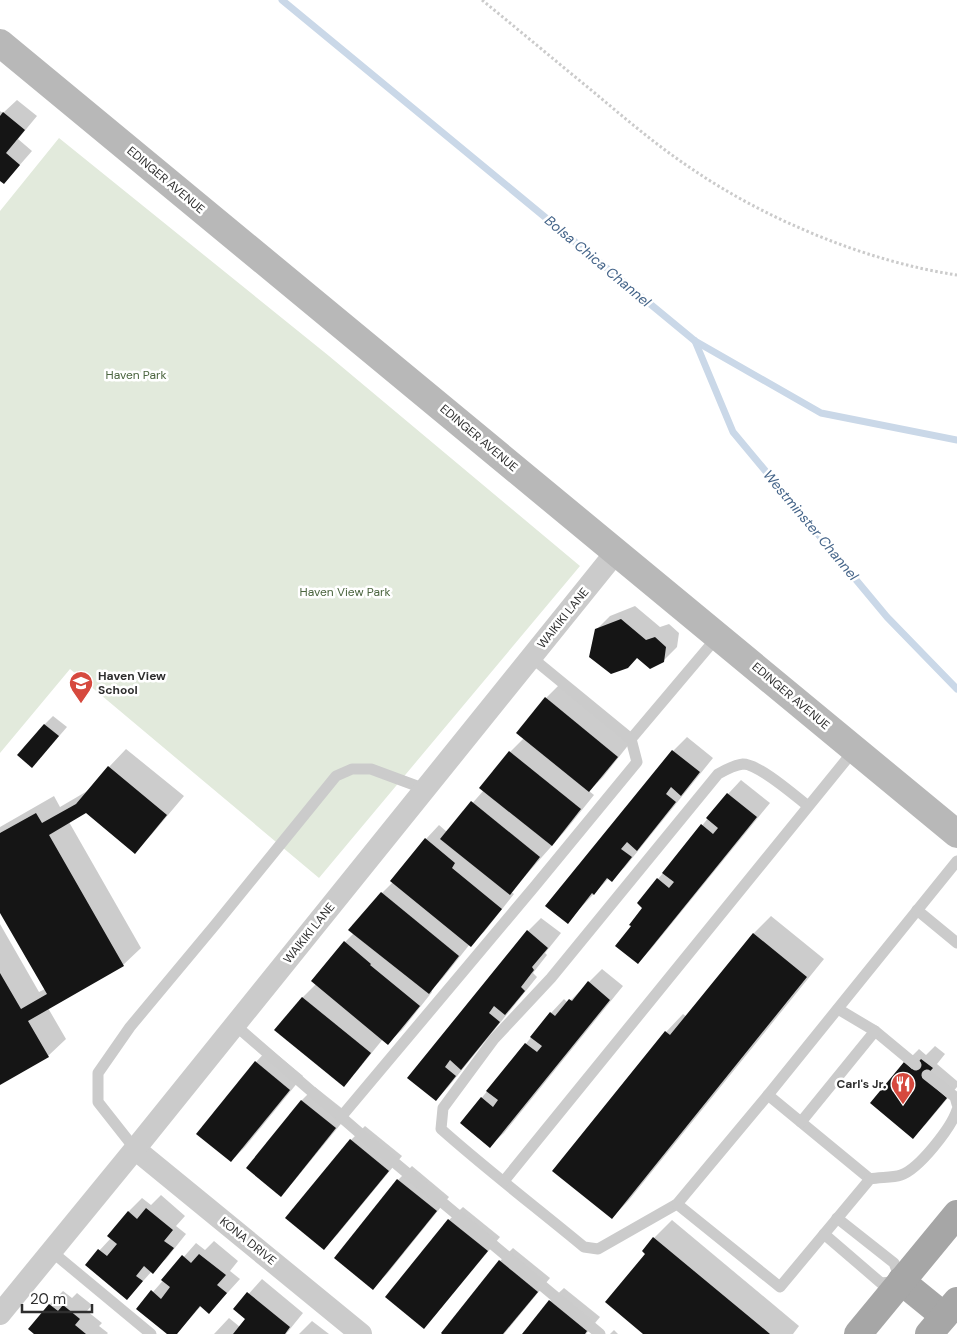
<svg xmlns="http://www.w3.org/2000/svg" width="957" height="1334" viewBox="0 0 957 1334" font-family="'DM Sans',sans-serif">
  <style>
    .green { fill: #e2eadc }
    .shadow { fill: #0003 }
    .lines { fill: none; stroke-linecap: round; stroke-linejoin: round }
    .stream { stroke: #cad8e8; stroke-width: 7 }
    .building { fill: #151515 }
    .path { stroke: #cbcbcb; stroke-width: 3; stroke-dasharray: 2.5 2.5; stroke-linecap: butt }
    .lane { stroke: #cbcbcb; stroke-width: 11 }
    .street { stroke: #cbcbcb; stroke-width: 22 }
    .secondary { stroke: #b8b8b8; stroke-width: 28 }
    .primary { stroke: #a6a6a6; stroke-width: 28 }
    .labels { text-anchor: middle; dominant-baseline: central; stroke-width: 5; stroke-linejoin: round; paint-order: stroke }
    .street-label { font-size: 12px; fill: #2e2e2e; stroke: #fff }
    .park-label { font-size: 12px; fill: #4b653f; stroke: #fff }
    .poi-label { font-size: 12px; font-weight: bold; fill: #2e2e2e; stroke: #fff; text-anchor: start }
    .water-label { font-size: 14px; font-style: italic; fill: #436388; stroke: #fff }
  </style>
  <rect width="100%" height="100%" fill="#fff"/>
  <polygon class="green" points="59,138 329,356 580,566 319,878 70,669 0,753 0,211"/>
  <g class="shadow">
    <polygon points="17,100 37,116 18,139 32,151 4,183 0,180 0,111 3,113"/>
    <polygon points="635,606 660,627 669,624 679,633 677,647 663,661 638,657 596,630 610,616"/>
    <polygon points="559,685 630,743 603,777 589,791 594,795 565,831 511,892 514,894 484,932 470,944 442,979 431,990 432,992 402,1030 388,1043 383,1039 357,1071 343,1085 302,998 316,984 345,942 354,933 382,893 393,882 426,839 439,825 447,832 484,790 510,752 524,738 546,698"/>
    <polygon points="53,716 67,727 41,757 44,725"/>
    <polygon points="687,737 713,758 625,867 611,880 609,878 567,922 547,906 673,751"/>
    <polygon points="126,749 184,796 152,834 135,852 86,812 69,822 141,948 123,965 48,1008 66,1039 48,1056 0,1084 0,924 39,992 45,989 0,910 0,827 54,796 60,807 89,790 109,767"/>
    <polygon points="741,780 770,803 651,949 638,963 633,926 658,879 728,794"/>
    <polygon points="771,916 824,959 629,1200 612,1218 666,1032 683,1014 687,1017 754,933"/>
    <polygon points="541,918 561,933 545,953 547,955 533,973 537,977 449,1086 436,1100 409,1078 528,931"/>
    <polygon points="602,969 623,986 504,1133 490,1146 462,1122 551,1013 564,999 568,1003"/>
    <polygon points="935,1046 945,1054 937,1064 957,1081 957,1087 926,1124 913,1137 905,1063 919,1049 926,1055"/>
    <polygon points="269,1048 303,1076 245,1147 231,1161 256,1062"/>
    <polygon points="315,1087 349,1114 294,1181 281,1195 247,1168 302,1100"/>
    <polygon points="365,1126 402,1156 337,1235 324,1248 287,1218 351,1140"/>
    <polygon points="412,1166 449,1197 387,1274 373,1288 336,1258 398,1180"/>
    <polygon points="161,1195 185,1216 176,1226 186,1234 166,1259 152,1271 127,1299 86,1265 111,1238 128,1212 142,1198 151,1205"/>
    <polygon points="463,1207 500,1237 437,1313 424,1327 449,1220"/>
    <polygon points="672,1220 799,1326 793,1334 645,1334 647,1253 654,1238"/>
    <polygon points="214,1241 238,1261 230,1271 240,1279 209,1313 201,1306 176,1334 169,1334 138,1309 196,1243 205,1250"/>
    <polygon points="513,1248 550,1278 504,1334 444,1334 500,1261"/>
    <polygon points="262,1279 303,1313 286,1334 214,1334 229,1318 240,1327 247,1319 235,1309"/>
    <polygon points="564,1288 600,1317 586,1334 524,1334 550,1301"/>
    <polygon points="63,1291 72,1298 77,1293 92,1305 87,1311 102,1323 99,1326 108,1333 107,1334 36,1334 30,1329 50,1304"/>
    <polygon points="312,1321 329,1334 299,1334"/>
    <polygon points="614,1330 618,1334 610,1334"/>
  </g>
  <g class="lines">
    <g class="stream">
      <polyline points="282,0 695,341 821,413 957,440"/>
      <polyline points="695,341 733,432 887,617 957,689"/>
    </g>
  </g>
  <g class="building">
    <polygon points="3,112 25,130 6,153 20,165 4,184 0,181 0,116"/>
    <polygon points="621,619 646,640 655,637 666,647 664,662 650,669 637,658 628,668 611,674 589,657 595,629"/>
    <polygon points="545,697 618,757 589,792 516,733"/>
    <polygon points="44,724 59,736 32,768 17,755"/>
    <polygon points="672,750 700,772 681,796 671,787 666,794 676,802 637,851 627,842 621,849 632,857 612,882 607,878 594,895 592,893 568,924 545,906"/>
    <polygon points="509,751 581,809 552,846 479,788"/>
    <polygon points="108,766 167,815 135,854 86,813 49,835 124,966 28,1021 49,1057 0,1085 0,973 21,1009 47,994 0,913 0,833 36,813 42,823 76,804"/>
    <polygon points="727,793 757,817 638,964 615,946 631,926 629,925 642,908 637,903 657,878 669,888 674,882 662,873 701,824 713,834 718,828 706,818"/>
    <polygon points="471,801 540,857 510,895 440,839"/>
    <polygon points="425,838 455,863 452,868 502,909 471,947 390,881"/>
    <polygon points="381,892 459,956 429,994 348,930"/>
    <polygon points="527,930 548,948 532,967 534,970 521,987 525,991 505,1015 494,1006 489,1013 500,1022 461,1070 450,1060 445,1067 456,1076 436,1101 407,1078"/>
    <polygon points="753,933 807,977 612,1219 552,1171 665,1031 670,1035"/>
    <polygon points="344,941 371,964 370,965 420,1006 388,1045 311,981"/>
    <polygon points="588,981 610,1000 490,1148 460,1123 481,1097 493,1107 498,1100 486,1091 525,1043 537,1052 542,1046 530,1037 550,1012 555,1016 569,999 572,1001"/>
    <polygon points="302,997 371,1053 344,1087 274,1030"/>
    <polygon points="921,1059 933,1068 924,1078 947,1098 913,1139 870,1103 904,1062 912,1069"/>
    <polygon points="255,1061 290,1090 231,1162 196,1134"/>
    <polygon points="301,1100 336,1128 281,1197 246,1168"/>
    <polygon points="350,1139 389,1171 324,1250 285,1218"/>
    <polygon points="397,1179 437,1211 373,1290 334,1258"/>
    <polygon points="146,1208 173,1230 164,1241 174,1248 153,1274 144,1266 136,1276 143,1281 127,1300 85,1265 98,1249 107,1256 117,1244 107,1236 128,1211 137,1219"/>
    <polygon points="448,1219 488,1251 424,1329 385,1297"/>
    <polygon points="653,1237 770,1334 643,1334 605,1302 645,1254 642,1251"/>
    <polygon points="199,1254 226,1275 217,1285 227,1293 209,1314 200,1306 177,1334 167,1334 136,1309 151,1290 161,1299 170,1287 161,1280 182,1255 191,1263"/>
    <polygon points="499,1260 538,1292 503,1334 442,1334 441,1333"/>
    <polygon points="247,1292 290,1327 285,1334 233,1334 245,1319 233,1309"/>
    <polygon points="549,1300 587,1331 585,1334 522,1334"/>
    <polygon points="49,1304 58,1311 63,1305 80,1319 75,1325 86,1334 34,1334 28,1329"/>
  </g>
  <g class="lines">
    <path class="path" d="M 482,0 C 520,31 558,63 596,94 C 628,121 660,148 695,171 C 769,221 869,262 957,275"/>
    <g class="lane">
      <polyline points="531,657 631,739 718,636"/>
      <path d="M 808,806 C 795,796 759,764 743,764 C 735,765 725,770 718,774 L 551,978 L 494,1039 L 443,1108 L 441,1129 C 487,1170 537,1208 584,1247 L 598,1249 L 677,1204 L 768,1095 L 957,861"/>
      <polyline points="917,910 957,943"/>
      <polyline points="838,1009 875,1031 916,1065"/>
      <polyline points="235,1025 370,1142 600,1334"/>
      <polyline points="927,1075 955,1097 957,1104"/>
      <polyline points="768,1095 870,1179"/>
      <polyline points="341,1117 535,886 637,762 631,739"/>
      <polyline points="801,1122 875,1031"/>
      <polyline points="135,1149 98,1102 98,1073 130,1027 215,925 336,776 352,769 371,769 425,789"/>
      <polyline points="504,1181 855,749"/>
      <path d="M 677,1204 L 780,1287 L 870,1179 C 880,1177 892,1178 901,1175 C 919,1169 951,1128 957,1110"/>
      <polyline points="824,1234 881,1283 901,1281 894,1263 837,1218"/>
      <polyline points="51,1251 151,1334"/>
    </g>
    <g class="street">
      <polyline points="135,1149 361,1334"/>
      <polyline points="0,1314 135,1149 616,552"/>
    </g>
    <polyline class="secondary" points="0,43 957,834"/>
    <g class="primary">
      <polyline points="901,1281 944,1316"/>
      <polyline points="858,1334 957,1214"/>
      <polyline points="929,1334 957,1301"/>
    </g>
  </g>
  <defs>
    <g id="school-pin" transform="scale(1.25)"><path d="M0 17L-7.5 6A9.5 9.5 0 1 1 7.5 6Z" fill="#d6493e" stroke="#fff"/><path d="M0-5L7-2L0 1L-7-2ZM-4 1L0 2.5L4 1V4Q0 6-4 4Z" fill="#fff"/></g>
    <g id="restaurant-pin" transform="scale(1.25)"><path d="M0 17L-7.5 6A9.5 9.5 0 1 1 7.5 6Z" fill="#d6493e" stroke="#fff"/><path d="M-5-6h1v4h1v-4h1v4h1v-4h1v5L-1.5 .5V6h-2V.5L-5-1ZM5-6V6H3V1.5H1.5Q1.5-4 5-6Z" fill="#fff"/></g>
  </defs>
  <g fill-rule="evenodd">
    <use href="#school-pin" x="81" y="683"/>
    <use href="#restaurant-pin" x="903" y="1084"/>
  </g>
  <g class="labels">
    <g class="street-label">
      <text transform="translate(166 180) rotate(40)">EDINGER AVENUE</text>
      <text transform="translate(479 438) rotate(40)">EDINGER AVENUE</text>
      <text transform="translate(563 618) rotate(-51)">WAIKIKI LANE</text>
      <text transform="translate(791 696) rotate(40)">EDINGER AVENUE</text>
      <text transform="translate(309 933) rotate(-51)">WAIKIKI LANE</text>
      <text transform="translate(248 1241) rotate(39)">KONA DRIVE</text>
    </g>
    <g class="park-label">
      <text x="136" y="375">Haven Park</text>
      <text x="345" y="592">Haven View Park</text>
    </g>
    <g class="poi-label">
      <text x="98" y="676">Haven View<tspan x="98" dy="14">School</tspan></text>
      <text x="886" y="1084" text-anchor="end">Carl's Jr.</text>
    </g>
    <g class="water-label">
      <text transform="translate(598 261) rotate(40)">Bolsa Chica Channel</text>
      <text transform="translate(811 525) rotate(50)">Westminster Channel</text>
    </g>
  </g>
  <path d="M22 1304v8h70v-8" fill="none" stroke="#2e2e2e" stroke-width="2.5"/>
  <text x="30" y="1304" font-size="15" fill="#2e2e2e" stroke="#ffffff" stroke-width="4" paint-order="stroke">20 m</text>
</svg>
